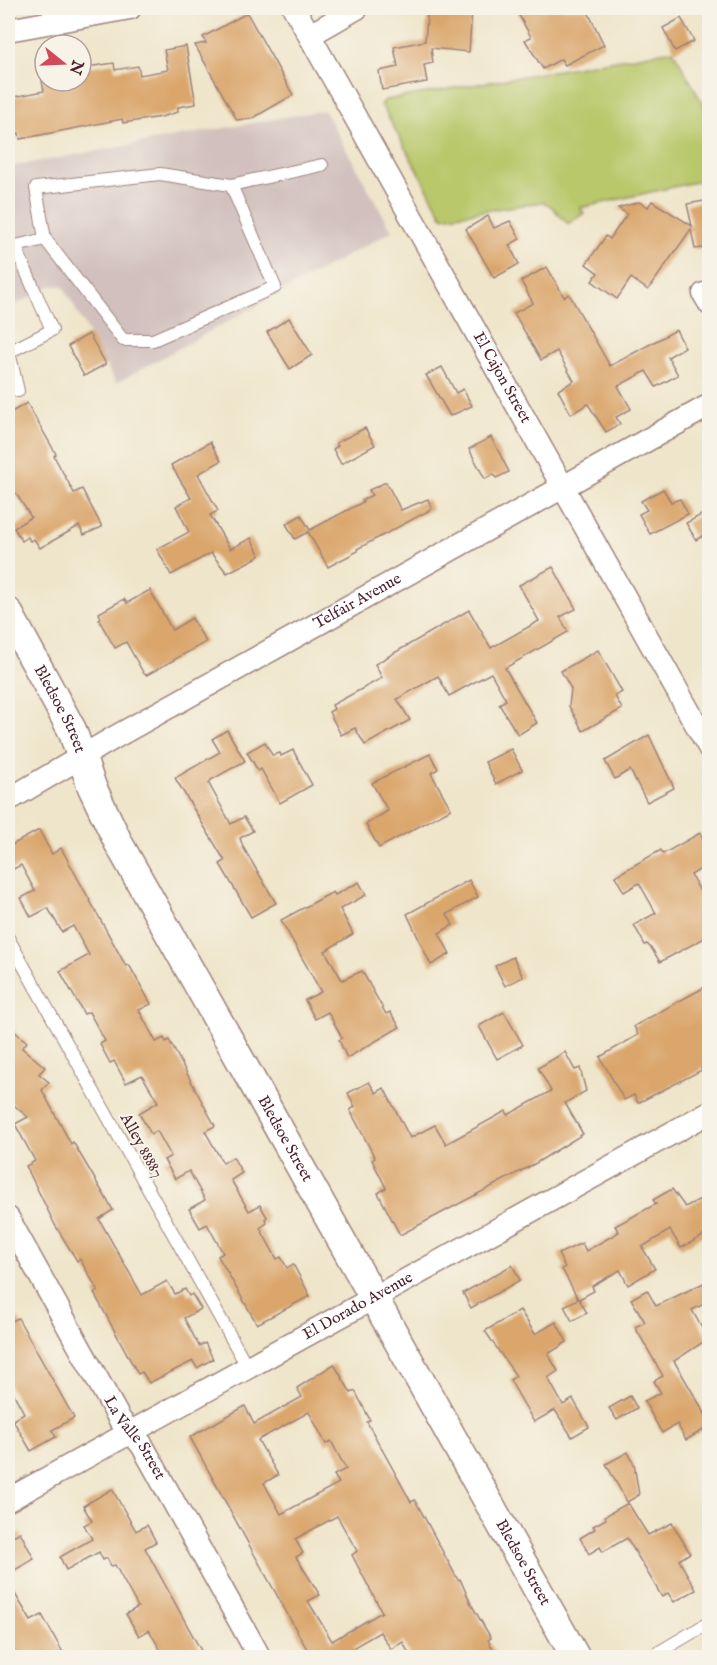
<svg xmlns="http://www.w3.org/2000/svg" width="717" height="1665" viewBox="0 0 717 1665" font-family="'IM FELL English',serif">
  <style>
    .industrial { fill: #d1c0bd }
    .green { fill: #b8c86a; stroke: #81744a; stroke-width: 1.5 }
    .building { fill: #daa66c; fill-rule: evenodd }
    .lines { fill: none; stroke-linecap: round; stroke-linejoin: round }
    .service-casing { stroke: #9c827a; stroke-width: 14 }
    .minor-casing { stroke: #9c827a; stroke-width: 25 }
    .tertiary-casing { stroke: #9c827a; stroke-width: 31 }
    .service { stroke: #fff; stroke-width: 12 }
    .minor { stroke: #fff; stroke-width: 22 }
    .tertiary { stroke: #fff; stroke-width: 28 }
    .labels { text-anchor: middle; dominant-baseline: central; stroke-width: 4.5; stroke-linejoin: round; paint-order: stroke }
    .street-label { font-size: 16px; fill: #4a1f2b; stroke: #f7f3e8 }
  </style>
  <rect width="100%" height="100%" fill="#f7f3e8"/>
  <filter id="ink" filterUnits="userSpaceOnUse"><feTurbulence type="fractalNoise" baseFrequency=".0167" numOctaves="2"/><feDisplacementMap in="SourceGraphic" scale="12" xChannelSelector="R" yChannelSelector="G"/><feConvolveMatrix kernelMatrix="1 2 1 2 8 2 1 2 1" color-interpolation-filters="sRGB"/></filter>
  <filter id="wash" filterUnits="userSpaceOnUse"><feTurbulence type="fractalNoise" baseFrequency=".008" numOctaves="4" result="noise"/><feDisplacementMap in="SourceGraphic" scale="24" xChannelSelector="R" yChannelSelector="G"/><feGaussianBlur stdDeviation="1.35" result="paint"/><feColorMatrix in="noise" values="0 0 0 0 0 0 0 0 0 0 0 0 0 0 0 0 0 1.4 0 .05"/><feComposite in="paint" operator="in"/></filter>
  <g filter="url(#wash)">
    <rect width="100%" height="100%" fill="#efe5ca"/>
    <polygon class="industrial" points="324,110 392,231 116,383 63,286 51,286 8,309 8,167"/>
    <polygon class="green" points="673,50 709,115 709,179 580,208 584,213 568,224 551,206 542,202 443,217 381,104 386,100"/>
    <g id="blocks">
      <g class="building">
        <polygon points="428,8 472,10 469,52 431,48 433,63 424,65 427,82 382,90 379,71 398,67 394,47 425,41"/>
        <polygon points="515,8 586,8 604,45 565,65 561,59 543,69 525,40 531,37"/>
        <polygon points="247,13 293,95 253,118 237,120 195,45 206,43 203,37"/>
        <polygon points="681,18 694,41 675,51 663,28"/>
        <polygon points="186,46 196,104 178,107 178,112 161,117 123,123 122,119 20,139 19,133 8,135 8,98 44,91 42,81 81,81 81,68 114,63 115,70 138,66 140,75 168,70 164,50"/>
        <polygon points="710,200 710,247 695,249 691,229 648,290 631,278 617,299 592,281 598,273 586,264 606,236 610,239 627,214 618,208 639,202 648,207 652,201 692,226 687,204"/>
        <polygon points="488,216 494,228 510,221 520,239 509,245 519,264 494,278 466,229"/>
        <polygon points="547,267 564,297 569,294 610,366 676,330 685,347 668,357 678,375 656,387 646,371 618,386 631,409 616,417 620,424 606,432 588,404 571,414 558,390 574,381 557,351 541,360 514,313 533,303 521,281"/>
        <polygon points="289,318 312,355 290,369 267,332"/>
        <polygon points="89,334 106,364 84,376 68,346"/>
        <polygon points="442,367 456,393 463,389 472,406 450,416 426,375"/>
        <polygon points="27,403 56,454 54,456 74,493 82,489 102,527 84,535 79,526 40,548 34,539 30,541 28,537 22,541 14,528 31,517 8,481 8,414"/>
        <polygon points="365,428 375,445 341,464 333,449 338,446 336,443"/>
        <polygon points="491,437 509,472 496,478 494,474 485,479 469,449"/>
        <polygon points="210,442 221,461 198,474 218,511 210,515 230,549 251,538 260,556 227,573 211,553 171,575 157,549 189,532 176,506 191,498 171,465"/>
        <polygon points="386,482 401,510 428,499 432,509 357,549 358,551 328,567 308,532 295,539 286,524 301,515 310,530 363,502 362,500 372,495 369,490"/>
        <polygon points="663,489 671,502 680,499 688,514 650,534 639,514 647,510 641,501"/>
        <polygon points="703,514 710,532 696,540 686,523"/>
        <polygon points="553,567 576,609 560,617 568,632 505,668 537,723 518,735 499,704 506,700 491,673 449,696 438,676 397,699 410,720 365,745 355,728 341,735 329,712 334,709 332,705 382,678 375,664 469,610 491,648 539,621 519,585"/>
        <polygon points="150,590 172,630 192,618 206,642 147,675 144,674 126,642 115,648 99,620 101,618 99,613 124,599 127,603"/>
        <polygon points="598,650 622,692 615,696 622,709 583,731 569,706 571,689 561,671"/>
        <polygon points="227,730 245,761 211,780 209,784 231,824 244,817 253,831 240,838 243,847 276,903 251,917 220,864 225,861 175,778 220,752 212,739"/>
        <polygon points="649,735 674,788 647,802 630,770 615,779 605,761"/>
        <polygon points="265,742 272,755 280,753 281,756 293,750 312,785 280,803 261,769 258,771 247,752"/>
        <polygon points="511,749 522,770 496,784 485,762"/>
        <polygon points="430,754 438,769 431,773 451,809 379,848 366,824 388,811 372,783"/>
        <polygon points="39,830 52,854 61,848 126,966 129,965 151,1004 139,1010 156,1042 164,1038 166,1042 169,1040 215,1126 205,1131 223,1163 233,1157 242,1173 231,1180 249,1211 260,1205 267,1217 265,1219 267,1223 260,1228 277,1259 281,1257 287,1268 293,1264 310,1296 257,1324 218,1256 223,1253 207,1224 200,1228 189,1209 205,1200 189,1171 175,1179 164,1160 171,1156 157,1131 151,1134 139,1113 158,1102 142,1075 126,1083 114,1061 110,1063 100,1044 105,1041 89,1012 84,1014 60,971 89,955 73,926 62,932 48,908 31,917 21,898 35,891 21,865 8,872 8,847"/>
        <polygon points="700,833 710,851 710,863 691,875 710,909 710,935 660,962 652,949 647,944 645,945 634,925 656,913 639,883 624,892 615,876 661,850 663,854"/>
        <polygon points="469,880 478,897 447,914 453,925 439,933 450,954 431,965 407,914"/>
        <polygon points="359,882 366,895 340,909 353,934 325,951 342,980 362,971 386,1014 390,1012 400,1027 347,1058 339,1040 342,1038 328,1012 315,1019 305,1000 321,992 281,920 333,892 335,895"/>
        <polygon points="513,957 523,977 505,986 495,966"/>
        <polygon points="705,987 710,995 710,1063 701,1068 702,1070 638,1103 634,1095 624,1100 600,1057 638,1035 634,1026"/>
        <polygon points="504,1012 523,1045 497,1059 479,1026"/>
        <polygon points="8,1026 27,1042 22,1048 45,1067 39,1074 49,1082 42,1090 71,1144 73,1142 113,1210 99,1219 142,1295 167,1281 175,1294 185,1289 189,1296 192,1294 201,1309 184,1318 199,1346 205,1343 213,1359 197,1368 193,1361 149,1383 142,1372 138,1374 94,1293 98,1291 80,1259 77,1261 55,1225 26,1166 35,1161 15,1124 28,1117 8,1100"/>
        <polygon points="565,1052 575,1070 580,1068 586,1091 565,1103 583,1134 536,1163 400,1235 378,1193 386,1188 372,1160 375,1158 350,1110 355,1107 348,1093 369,1082 376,1093 384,1088 410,1138 435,1125 446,1144 506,1111 508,1115 551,1091 538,1068"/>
        <polygon points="672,1189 685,1207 710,1194 710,1232 681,1248 670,1230 642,1247 655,1269 628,1285 620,1270 592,1286 594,1291 579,1299 587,1313 572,1321 564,1306 578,1299 562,1269 565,1267 558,1254 582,1243 586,1251 619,1232 615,1226 656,1204 653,1200"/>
        <polygon points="512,1265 520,1280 471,1308 463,1293"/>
        <polygon points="710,1280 710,1301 692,1310 708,1339 674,1361 710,1422 710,1426 686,1440 677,1424 662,1433 644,1401 661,1393 654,1381 663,1376 635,1327 645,1322 631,1299 647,1290 656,1306"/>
        <polygon points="520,1310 535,1334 556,1322 567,1342 548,1354 558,1371 548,1378 563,1405 573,1399 589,1427 572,1437 555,1410 534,1422 510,1380 516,1376 485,1331"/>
        <polygon points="18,1318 74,1418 52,1430 56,1437 31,1451 13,1420 24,1413 8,1383 8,1323"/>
        <path d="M 334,1364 L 351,1393 L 355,1391 L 370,1420 L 367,1422 L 411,1502 L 415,1500 L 458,1580 L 460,1579 L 471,1604 L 491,1638 L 488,1640 L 498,1658 L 411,1658 L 403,1642 L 391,1649 L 380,1632 L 354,1647 L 359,1658 L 312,1658 L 254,1554 L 190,1437 L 245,1406 L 254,1424 L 302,1397 L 297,1388 ZM 309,1412 L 326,1444 L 331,1441 L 346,1469 L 334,1475 L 339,1483 L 281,1514 L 264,1483 L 278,1475 L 258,1440 ZM 337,1516 L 357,1551 L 352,1555 L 382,1612 L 332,1641 L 308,1601 L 320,1595 L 296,1557 L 303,1553 L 295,1539 Z"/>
        <polygon points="630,1396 637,1408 617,1420 609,1408"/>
        <polygon points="628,1452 634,1464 639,1495 627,1502 606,1464"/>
        <polygon points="112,1489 136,1531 147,1525 156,1542 145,1548 205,1658 165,1658 149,1630 139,1636 126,1614 138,1607 115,1565 111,1566 107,1558 103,1560 99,1552 66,1570 60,1557 92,1539 84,1525 92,1521 83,1506"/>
        <polygon points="628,1503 648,1535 672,1523 690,1553 679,1560 696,1590 674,1602 668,1593 662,1597 627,1538 603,1552 600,1547 589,1554 580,1538 595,1529 593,1526 606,1519 605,1516"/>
        <polygon points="20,1532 34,1559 8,1574 8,1539"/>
        <polygon points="8,1582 31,1621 42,1615 66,1658 17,1658 8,1640"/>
      </g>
    </g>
  </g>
  <g filter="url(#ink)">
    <use href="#blocks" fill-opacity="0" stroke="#9c827a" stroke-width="1.5"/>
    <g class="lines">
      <g class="service-casing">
        <g id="service">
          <polyline points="45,239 123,340 153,340 275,287 231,185"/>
          <polyline points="15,246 52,330 9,352 18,391"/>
          <polyline points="8,248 45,239 36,188 160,174 231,185 322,165"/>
          <polyline points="8,938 248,1368"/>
          <polyline points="649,1658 710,1622"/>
        </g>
      </g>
      <g class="minor-casing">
        <g id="minor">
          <path id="s1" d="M 294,8 L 710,749"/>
          <polyline points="8,30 130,8"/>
          <polyline points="310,35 357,8"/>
          <polyline points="704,294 710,304"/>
          <path id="s2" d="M 8,800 L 117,736 L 710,405"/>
          <path id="s3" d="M 8,1218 L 120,1420 L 142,1445 L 260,1658"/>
          <path id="s4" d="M 8,1500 L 710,1112"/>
        </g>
      </g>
      <g class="tertiary-casing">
        <g id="tertiary">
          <path id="s5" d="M 8,612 L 72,730 L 92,787 L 119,844 L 576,1658"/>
        </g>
      </g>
      <use href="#service" class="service"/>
      <use href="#minor" class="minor"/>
      <use href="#tertiary" class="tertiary"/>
    </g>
  </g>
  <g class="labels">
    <g class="street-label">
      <text stroke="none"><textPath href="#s1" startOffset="424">El Cajon Street</textPath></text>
      <text stroke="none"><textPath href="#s2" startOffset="402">Telfair Avenue</textPath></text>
      <text stroke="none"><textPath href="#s5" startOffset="110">Bledsoe Street</textPath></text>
      <text stroke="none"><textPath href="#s5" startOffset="596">Bledsoe Street</textPath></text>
      <text transform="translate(141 1146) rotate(61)">Alley 88887</text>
      <text stroke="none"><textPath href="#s4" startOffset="400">El Dorado Avenue</textPath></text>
      <text stroke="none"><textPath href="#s3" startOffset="254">La Valle Street</textPath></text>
      <text stroke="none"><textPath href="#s5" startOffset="1082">Bledsoe Street</textPath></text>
    </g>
  </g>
  <rect width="717" height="1665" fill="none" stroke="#f7f3e8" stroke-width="30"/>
  <g transform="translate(63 63) rotate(108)"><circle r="28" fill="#f7f3e8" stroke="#b29e9c" stroke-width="1.5"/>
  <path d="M0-4.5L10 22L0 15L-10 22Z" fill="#d1495b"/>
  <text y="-9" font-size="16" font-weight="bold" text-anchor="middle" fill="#4a1f2b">N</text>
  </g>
</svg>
